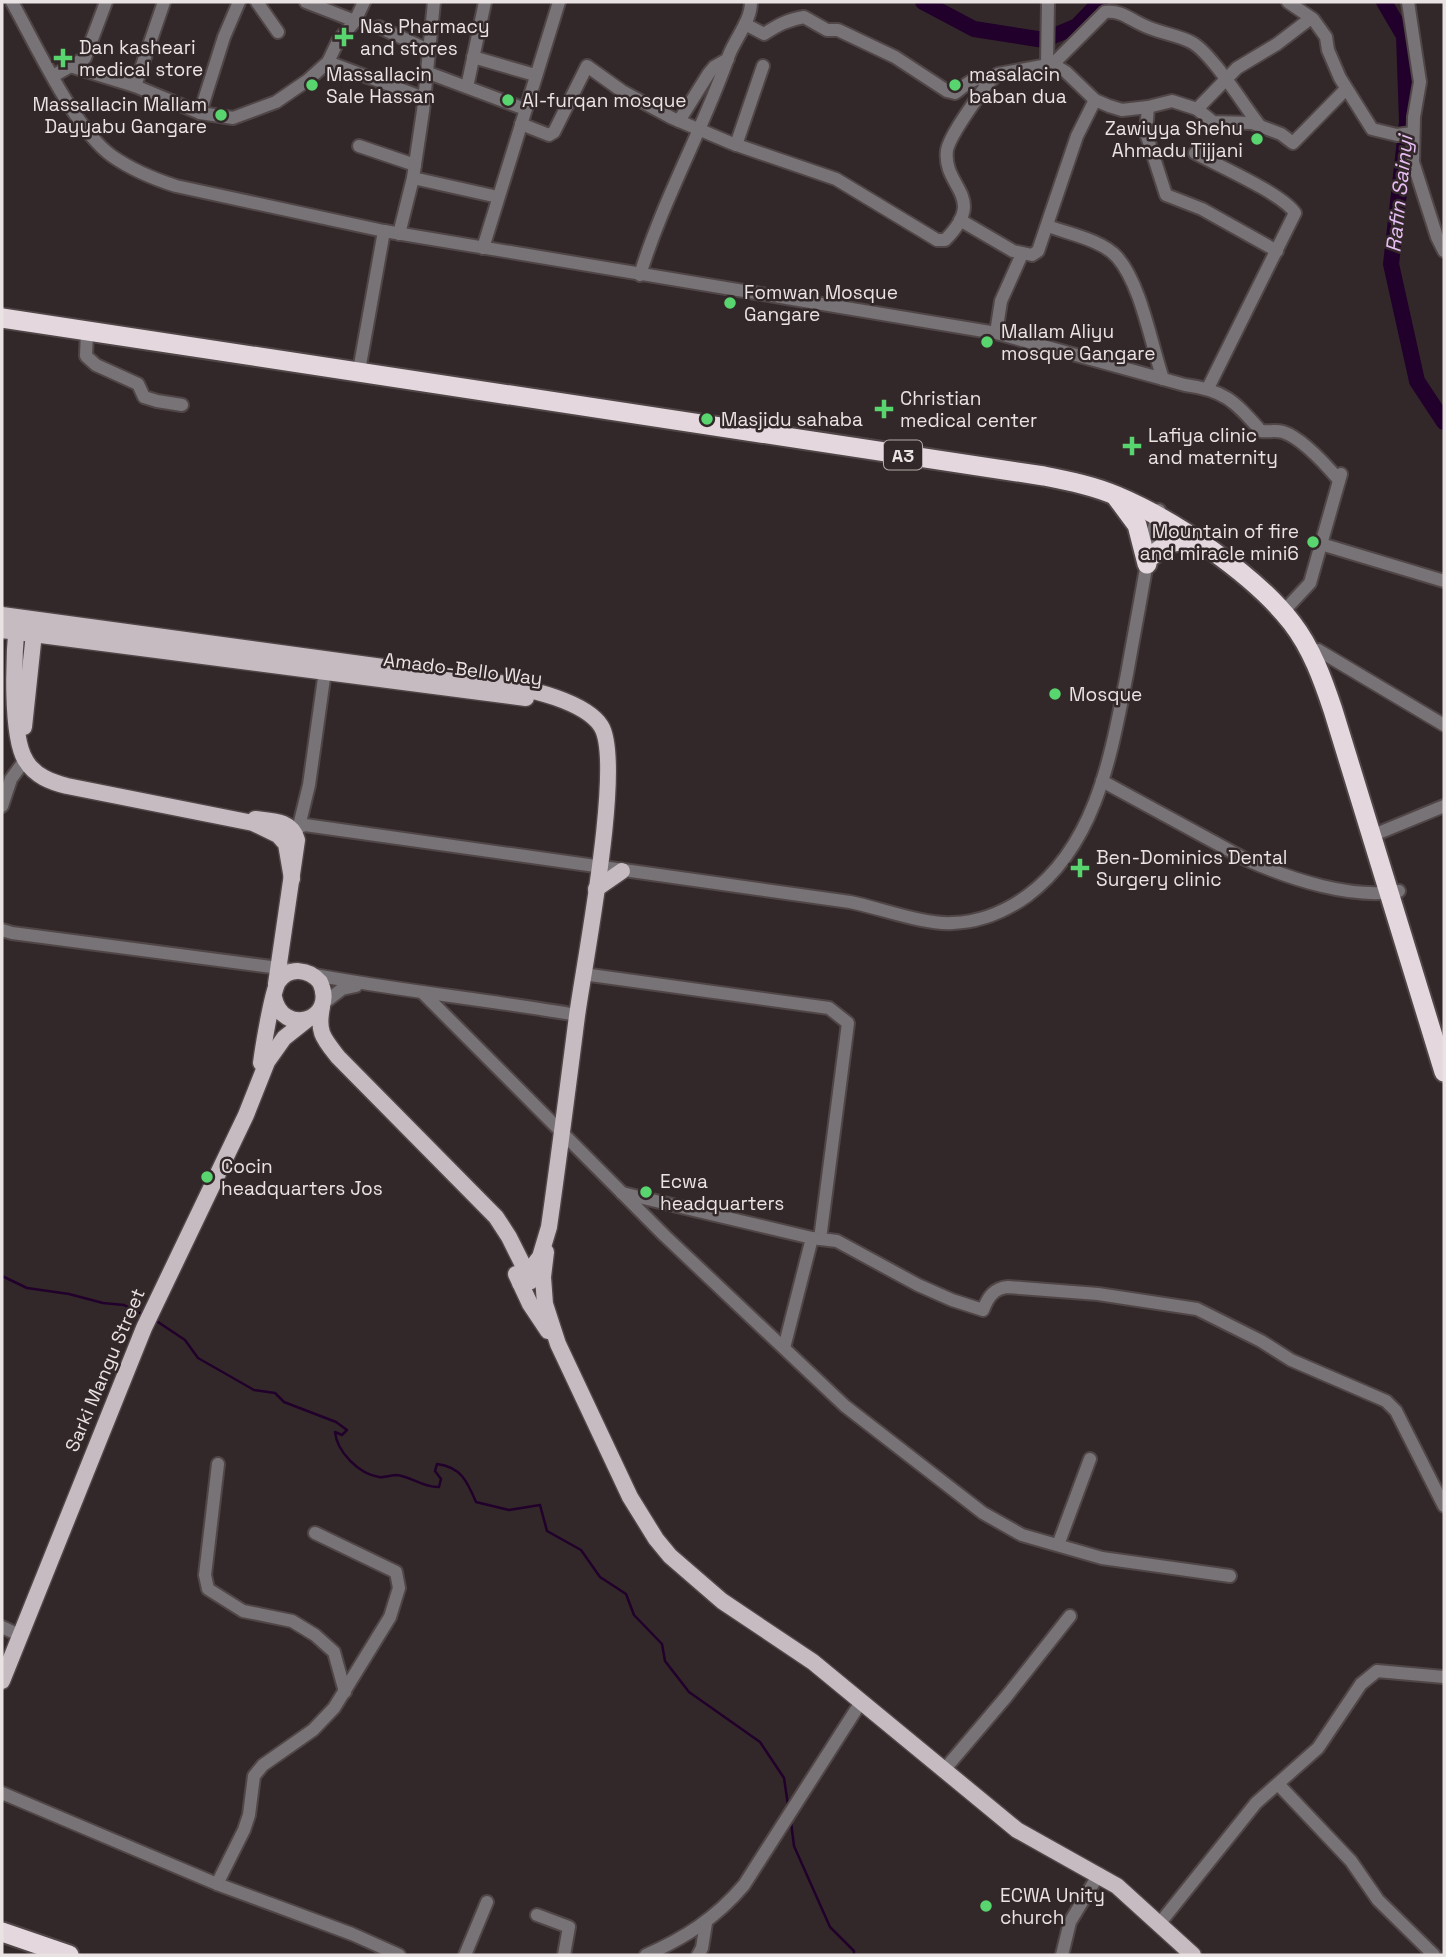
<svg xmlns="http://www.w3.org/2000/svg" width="1446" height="1957" viewBox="0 0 1446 1957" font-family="'Space Grotesk',sans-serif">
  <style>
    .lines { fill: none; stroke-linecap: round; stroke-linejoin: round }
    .stream { stroke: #21002b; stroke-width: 2.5 }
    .river { stroke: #21002b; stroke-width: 16 }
    .minor-casing { stroke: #504647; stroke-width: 16 }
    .major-casing { stroke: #504647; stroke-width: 19 }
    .highway-casing { stroke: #504647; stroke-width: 23 }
    .minor { stroke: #787376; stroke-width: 12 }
    .major { stroke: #c6bbc1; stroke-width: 16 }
    .highway { stroke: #e4d8de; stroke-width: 19 }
    .poi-dot { fill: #59d56f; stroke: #332829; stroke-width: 2.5 }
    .labels { text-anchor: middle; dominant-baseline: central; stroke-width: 5; stroke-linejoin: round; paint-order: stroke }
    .shield { fill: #332829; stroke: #b3abab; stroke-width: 2 }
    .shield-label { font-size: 18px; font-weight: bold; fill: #eae3e3 }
    .poi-label { font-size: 19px; fill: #eae3e3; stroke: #332829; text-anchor: start }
    .street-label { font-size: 19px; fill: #eae3e3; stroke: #332829 }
    .water-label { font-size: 21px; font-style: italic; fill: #e6bdf4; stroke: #332829 }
  </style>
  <rect width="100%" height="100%" fill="#332829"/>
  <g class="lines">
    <g class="stream">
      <polyline points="2,1276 27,1288 69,1294 103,1303 124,1305 142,1314"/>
      <path d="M 155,1320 L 185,1340 L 198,1358 L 254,1390 L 275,1393 L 284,1402 L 336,1422 L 347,1430 L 342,1435 L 335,1432 C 337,1452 359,1474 379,1477 C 385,1478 391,1475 396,1475 C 411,1476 423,1488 439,1487 L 441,1479 L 435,1471 L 437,1464 C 461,1467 467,1481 476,1502 L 509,1510 L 540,1505 L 547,1531 L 581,1550 L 600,1577 L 626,1594 L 634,1615 L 662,1644 L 665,1661 L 689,1692 L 760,1742 L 784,1778 L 788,1805"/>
      <polyline points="791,1822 794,1846 830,1927 854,1951 854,1955"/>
    </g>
    <g class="river">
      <polyline points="923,2 974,29 1044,40 1077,26 1100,2"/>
      <polyline points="1384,2 1404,36 1407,122 1391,264 1417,381 1444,422"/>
    </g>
    <g class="minor-casing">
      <g id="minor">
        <path d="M 12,2 C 35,43 75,130 112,156 C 132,170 154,179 176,186 L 384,231 L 996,333 L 1185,385 C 1225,390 1235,402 1261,431 C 1268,432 1276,430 1283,432 C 1302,438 1327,466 1339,480"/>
        <polyline points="257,2 278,32"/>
        <polyline points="306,2 355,21"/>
        <polyline points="1288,2 1313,19 1326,37 1328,50 1340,78 1372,129 1397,135 1412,133"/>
        <polyline points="1408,2 1420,82 1414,117 1413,162 1437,237 1444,251"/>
        <polyline points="1311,18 1277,44 1237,68 1197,109 1213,122 1252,123 1281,134 1293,143 1346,89"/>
        <polyline points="379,27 428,50"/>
        <polyline points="473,57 535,75"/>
        <polyline points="328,62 424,98"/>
        <path d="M 1053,64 L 1105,12 C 1122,10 1130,20 1145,26 C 1160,33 1177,35 1191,42 C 1211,52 1244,106 1260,126"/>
        <polyline points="1047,65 1048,2"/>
        <polyline points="70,66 135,86 200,113 233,118 276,102 308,80 328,62 338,41 355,21 364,2"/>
        <polyline points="426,72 525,109"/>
        <polyline points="53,76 85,58 106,2"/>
        <polyline points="987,84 998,74 1053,64 1066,72 1095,100 1109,106 1122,110 1148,107 1172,101 1197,109"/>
        <polyline points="135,86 164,2"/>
        <polyline points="467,87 485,2"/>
        <polyline points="1148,107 1146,133 1166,195 1202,209 1277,251"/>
        <polyline points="200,113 224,37 239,2"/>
        <polyline points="679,121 709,73 714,67 728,59"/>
        <path d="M 521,124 L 549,135 L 554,132 L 587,66 L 622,91 L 672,118 L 731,143 L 836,179 L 937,240 L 945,240 C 989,196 942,188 947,150 C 950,134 977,99 987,84 L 986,79 C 973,76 965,86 955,93 L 947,91 L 895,57 L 838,30 L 827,30 L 804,17 C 787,20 778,25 764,34 L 745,24"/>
        <polyline points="736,145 763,66"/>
        <polyline points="359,146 415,165"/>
        <path d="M 1195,153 C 1217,165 1283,194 1295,213 L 1208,388"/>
        <polyline points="413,178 498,197"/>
        <polyline points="960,220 1013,251 1032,255 1038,251 1077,136 1095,100"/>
        <path d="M 1048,226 C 1069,234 1102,240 1117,257 C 1141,284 1151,344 1163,379"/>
        <polyline points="399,234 413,178 423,111 434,2"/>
        <polyline points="483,248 559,2"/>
        <path d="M 640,275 C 663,199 703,130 729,55 C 736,37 751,21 751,2"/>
        <polyline points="87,331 86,356 96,365 138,384 144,397 157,401 182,405"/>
        <polyline points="996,333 1001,301 1022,254"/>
        <polyline points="360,365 384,231"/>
        <polyline points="1321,544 1444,581"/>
        <polyline points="1283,612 1310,583 1341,474"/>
        <polyline points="1318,650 1444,725"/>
        <path d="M 1102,781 L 1247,860 C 1290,879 1353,900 1399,891"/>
        <polyline points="2,806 11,779 25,760"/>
        <polyline points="299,826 309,785 326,664"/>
        <polyline points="1381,832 1444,806"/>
        <path d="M 286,836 L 293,829 L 305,825 L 850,902 C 880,908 924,925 953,923 C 980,922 1006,911 1027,896 C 1097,844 1111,754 1127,674 C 1135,628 1144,583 1151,538 L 1159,510"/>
        <polyline points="2,930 12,933 287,969"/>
        <polyline points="583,974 829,1008 848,1023 820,1239"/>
        <path d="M 315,975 C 402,991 490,1000 577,1015"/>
        <polyline points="422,992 665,1236 845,1406 983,1513 1022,1535 1102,1558 1230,1576"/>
        <polyline points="324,1003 342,989 356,986"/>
        <path d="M 622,1193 L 812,1238 L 837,1241 L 918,1285 L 952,1300 L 983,1310 C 988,1297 994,1288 1008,1287 L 1098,1294 L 1197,1309 L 1261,1341 L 1291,1360 L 1386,1401 L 1396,1411 L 1444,1506"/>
        <polyline points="784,1348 812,1238"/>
        <polyline points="218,1464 205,1575 208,1589 243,1611 292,1621 315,1635 334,1652 345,1692"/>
        <polyline points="1058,1545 1090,1459"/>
        <polyline points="2,1627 19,1635"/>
        <polyline points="944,1770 1006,1697 1070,1616"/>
        <polyline points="1278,1784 1351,1861 1378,1900 1434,1955"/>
        <polyline points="2,1793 217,1884 352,1934 399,1955"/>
        <polyline points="217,1884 244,1830 249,1815 254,1776 263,1765 313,1730 334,1708 390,1617 399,1588 396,1572 315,1533"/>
        <polyline points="537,1915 569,1927 564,1955"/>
        <polyline points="1160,1923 1256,1803 1318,1748 1361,1684 1377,1671 1444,1677"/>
        <polyline points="465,1955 487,1902"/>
        <path d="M 646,1955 C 685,1938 716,1918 744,1885 L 861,1702"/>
        <polyline points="698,1955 702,1948 706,1923"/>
        <polyline points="1062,1955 1070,1922 1099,1874"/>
      </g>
    </g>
    <g class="major-casing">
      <g id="major">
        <path d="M 2,615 L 500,683 C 528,689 585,701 601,726 C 624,762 584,964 577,1016 C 568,1086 559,1157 549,1227 L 540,1257 L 520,1283"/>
        <path d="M 17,622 C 14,652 10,737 26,761 C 35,776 51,782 67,786 L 253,823 L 278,835 L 286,844 L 292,879"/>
        <polyline points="2,630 526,698"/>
        <polyline points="24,727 35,624"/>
        <path d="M 255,819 C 272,821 292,820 297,840 L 276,984"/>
        <polyline points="596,889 622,871"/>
        <path d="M 322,1007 C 317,1032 323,1038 338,1057 L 496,1217 L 509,1237 L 531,1281"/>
        <path d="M 261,1063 C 263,1048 272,993 278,982 C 289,966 309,969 320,982 C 338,1021 282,1037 274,997"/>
        <polyline points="546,1252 543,1277 545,1304 558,1344 630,1497 656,1539 670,1556 722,1601 813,1662 1017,1830 1117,1886 1193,1955"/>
        <polyline points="516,1274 530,1304 548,1331"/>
        <polyline points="2,1681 144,1328 246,1115 267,1062 284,1038 308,1019"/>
      </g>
    </g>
    <g class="highway-casing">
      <g id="highway">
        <path d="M 2,318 L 1044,476 C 1069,481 1094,486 1117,496 C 1174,520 1254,574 1292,623 C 1312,649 1323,680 1333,710 L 1444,1072"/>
        <polyline points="1117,498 1137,525 1147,564"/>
        <path d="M 1153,555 C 1168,542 1179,537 1199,545"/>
        <polyline points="2,1932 69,1955"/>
      </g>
    </g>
    <use href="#minor" class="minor"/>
    <use href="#major" class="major"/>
    <use href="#highway" class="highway"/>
  </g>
  <g class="poi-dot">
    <path d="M340.5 26.5h7v7h7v7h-7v7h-7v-7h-7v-7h7z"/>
    <path d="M59.5 47.5h7v7h7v7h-7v7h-7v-7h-7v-7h7z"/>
    <circle cx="312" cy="85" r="7"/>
    <circle cx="955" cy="85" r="7"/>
    <circle cx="508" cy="100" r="7"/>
    <circle cx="221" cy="115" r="7"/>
    <circle cx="1257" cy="139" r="7"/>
    <circle cx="730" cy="303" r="7"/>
    <circle cx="987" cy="342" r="7"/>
    <path d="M880.5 398.5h7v7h7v7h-7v7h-7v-7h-7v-7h7z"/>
    <circle cx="707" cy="419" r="7"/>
    <path d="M1128.5 435.5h7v7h7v7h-7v7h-7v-7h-7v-7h7z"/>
    <circle cx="1313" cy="542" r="7"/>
    <circle cx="1055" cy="694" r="7"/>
    <path d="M1076.5 857.5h7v7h7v7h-7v7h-7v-7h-7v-7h7z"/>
    <circle cx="207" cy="1177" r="7"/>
    <circle cx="646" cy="1192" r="7"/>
    <circle cx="986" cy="1906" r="7"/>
  </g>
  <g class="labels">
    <rect class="shield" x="884" y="440.5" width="38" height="29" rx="5"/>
    <g class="shield-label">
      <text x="903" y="455">A3</text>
    </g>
    <g class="poi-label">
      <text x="360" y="26">Nas Pharmacy<tspan x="360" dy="22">and stores</tspan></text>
      <text x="79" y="47">Dan kasheari<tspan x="79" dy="22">medical store</tspan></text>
      <text x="326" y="74">Massallacin<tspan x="326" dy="22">Sale Hassan</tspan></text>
      <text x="969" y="74">masalacin<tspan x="969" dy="22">baban dua</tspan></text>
      <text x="522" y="100">Al-furqan mosque</text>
      <text x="207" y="104" text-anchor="end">Massallacin Mallam<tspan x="207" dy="22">Dayyabu Gangare</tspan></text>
      <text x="1243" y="128" text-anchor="end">Zawiyya Shehu<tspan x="1243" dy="22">Ahmadu Tijjani</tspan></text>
      <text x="744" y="292">Fomwan Mosque<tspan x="744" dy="22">Gangare</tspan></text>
      <text x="1001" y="331">Mallam Aliyu<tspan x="1001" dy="22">mosque Gangare</tspan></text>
      <text x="900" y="398">Christian<tspan x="900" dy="22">medical center</tspan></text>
      <text x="721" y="419">Masjidu sahaba</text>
      <text x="1148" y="435">Lafiya clinic<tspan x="1148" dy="22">and maternity</tspan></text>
      <text x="1299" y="531" text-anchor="end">Mountain of fire<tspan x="1299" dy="22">and miracle mini6</tspan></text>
      <text x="1069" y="694">Mosque</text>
      <text x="1096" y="857">Ben-Dominics Dental<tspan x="1096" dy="22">Surgery clinic</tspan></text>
      <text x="221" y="1166">Cocin<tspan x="221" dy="22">headquarters Jos</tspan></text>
      <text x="660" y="1181">Ecwa<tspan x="660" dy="22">headquarters</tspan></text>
      <text x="1000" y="1895">ECWA Unity<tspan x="1000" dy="22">church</tspan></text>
    </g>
    <g class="street-label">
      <text transform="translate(463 669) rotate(7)">Amado-Bello Way</text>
      <text transform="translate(105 1370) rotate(-67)">Sarki Mangu Street</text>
    </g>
    <g class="water-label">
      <text transform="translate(1399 194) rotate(-84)">Rafin Sainyi</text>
    </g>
  </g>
  <rect width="1446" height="1957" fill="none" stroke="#eae3e3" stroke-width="7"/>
</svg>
